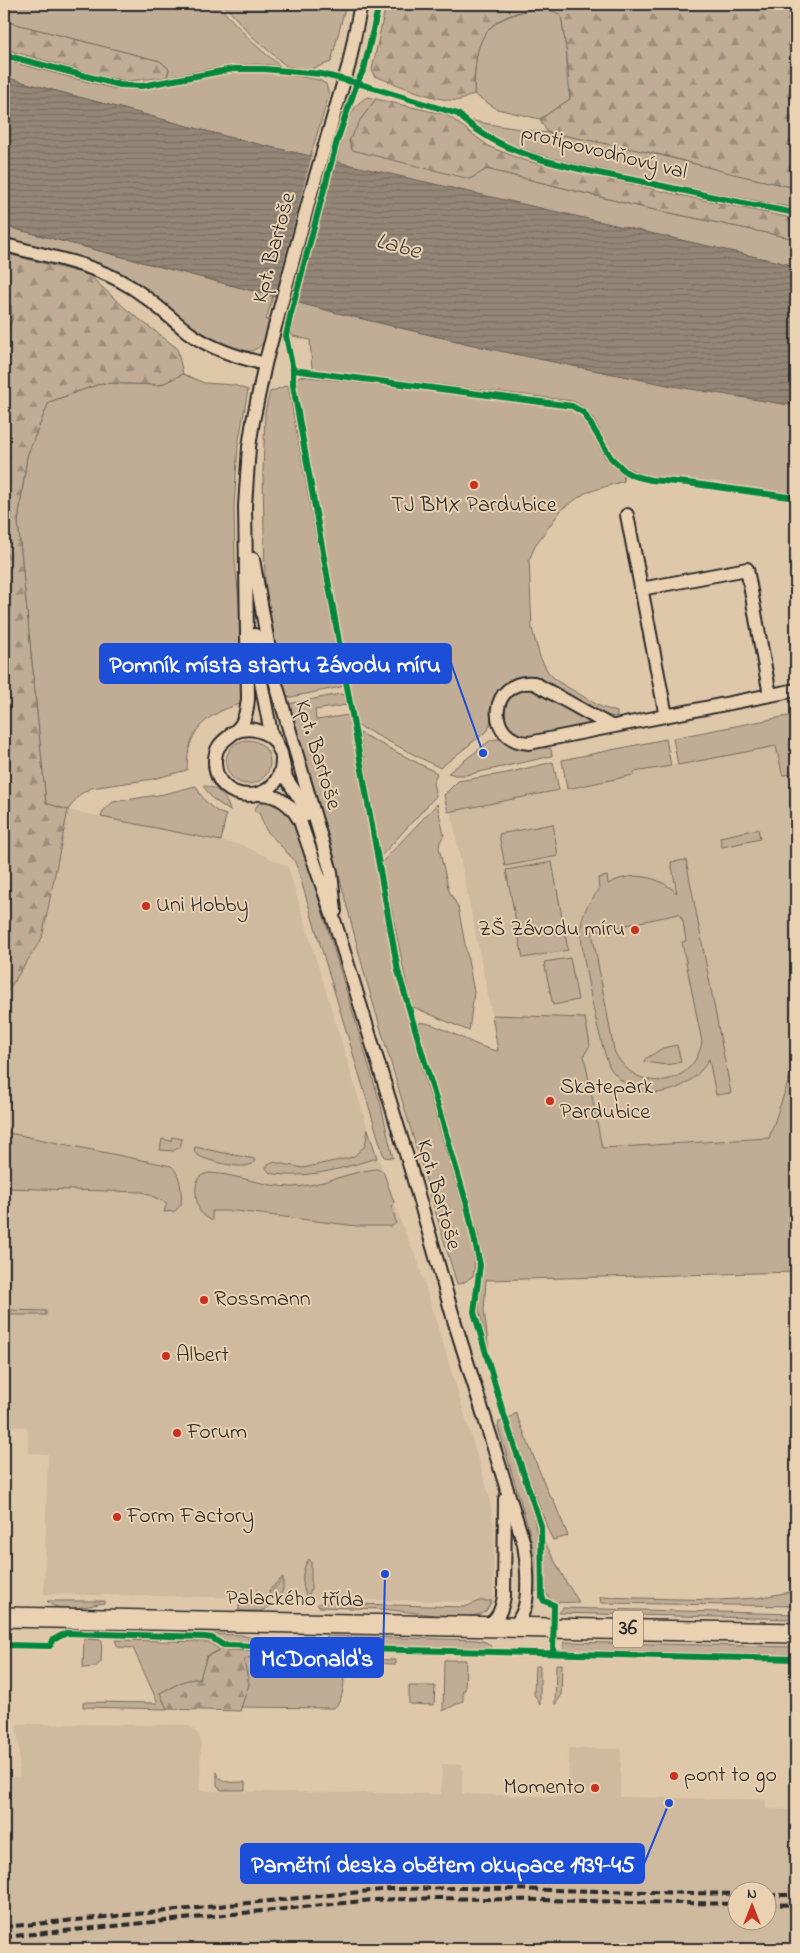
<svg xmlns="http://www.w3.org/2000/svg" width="800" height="1953" viewBox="0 0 800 1953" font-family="'Indie Flower',sans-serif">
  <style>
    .built { fill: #cfb99f; fill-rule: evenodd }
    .grass { fill: #c1ad95; stroke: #766c60; fill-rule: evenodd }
    .forest { fill: url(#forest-firs); stroke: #766c60 }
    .wetland { fill: url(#wetland-marsh); stroke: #766c60 }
    .garden { fill: url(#garden-furrows); stroke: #766c60 }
    .water { fill: url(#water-rules); stroke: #6b6259 }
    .pier { fill: #dfc7aa }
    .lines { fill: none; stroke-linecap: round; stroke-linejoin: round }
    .street-casing { stroke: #2b2b2b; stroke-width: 16 }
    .primary-casing { stroke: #2b2b2b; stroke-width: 22 }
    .street { stroke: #ead1b2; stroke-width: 12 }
    .primary { stroke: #ead1b2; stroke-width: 19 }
    .rail { stroke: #2b2b2b; stroke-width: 4; stroke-dasharray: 8 4; stroke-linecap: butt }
    .cycleway-casing { stroke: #ead1b2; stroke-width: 9 }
    .cycleway { stroke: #00873e; stroke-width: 6 }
    .poi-dot { fill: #c8321e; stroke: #ead1b2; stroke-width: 2 }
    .labels { text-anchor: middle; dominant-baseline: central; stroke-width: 4; stroke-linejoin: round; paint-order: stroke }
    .shield { fill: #ead1b2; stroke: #645d54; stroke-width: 1 }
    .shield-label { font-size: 21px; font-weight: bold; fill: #2b2b2b }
    .street-label { font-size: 22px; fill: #2b2b2b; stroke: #ead1b2 }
    .poi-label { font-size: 22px; fill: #2b2b2b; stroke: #ead1b2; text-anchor: start }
    .water-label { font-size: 24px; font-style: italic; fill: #46423e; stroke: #ead1b2 }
    .leader { fill: none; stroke: #1d4ed8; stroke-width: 2 }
    .callout-dot { fill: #1d4ed8; stroke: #ead1b2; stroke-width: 2 }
    .callout { fill: #1d4ed8; stroke: #1d4ed8; stroke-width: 2 }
    .callout-label { font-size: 24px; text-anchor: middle; font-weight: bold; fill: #fff }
  </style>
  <defs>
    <pattern id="forest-firs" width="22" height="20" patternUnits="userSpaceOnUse" patternTransform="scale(1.25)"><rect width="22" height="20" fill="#c1ad95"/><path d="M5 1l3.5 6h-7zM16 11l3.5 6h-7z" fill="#9d8d7a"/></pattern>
    <pattern id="wetland-marsh" width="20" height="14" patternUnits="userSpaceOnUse" patternTransform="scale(1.25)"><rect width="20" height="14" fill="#c1ad95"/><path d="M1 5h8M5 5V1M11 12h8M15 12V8" fill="none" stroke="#9d8d7a"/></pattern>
    <pattern id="garden-furrows" width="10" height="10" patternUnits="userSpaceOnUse" patternTransform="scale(1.25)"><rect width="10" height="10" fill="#c1ad95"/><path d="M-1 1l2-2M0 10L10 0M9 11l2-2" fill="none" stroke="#9d8d7a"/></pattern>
    <pattern id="water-rules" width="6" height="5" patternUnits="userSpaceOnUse" patternTransform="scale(1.25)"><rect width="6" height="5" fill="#958777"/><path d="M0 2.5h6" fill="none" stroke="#7a6f62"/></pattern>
  </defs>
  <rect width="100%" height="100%" fill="#dfc7aa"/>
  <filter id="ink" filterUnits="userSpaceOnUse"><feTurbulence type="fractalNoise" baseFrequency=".02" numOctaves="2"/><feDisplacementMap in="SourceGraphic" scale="10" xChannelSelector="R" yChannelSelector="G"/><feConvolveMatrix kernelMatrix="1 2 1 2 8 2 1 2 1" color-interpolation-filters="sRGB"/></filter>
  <g filter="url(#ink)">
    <g class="built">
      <polygon points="776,746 781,772 792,773 792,771 796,770 796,807 790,809 790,812 789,812 795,835 793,836 795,845 796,845 796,1059 769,1138 602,1148 584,1055 585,1018 492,1015 451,812 634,775 634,772"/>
      <polygon points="68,810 242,845 288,867 368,1129 403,1228 418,1262 489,1495 494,1529 493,1602 44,1594 48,1454 28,1453 28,1432 26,1427 4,1426 4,997 42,938"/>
      <path d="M 18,1724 L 185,1725 L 191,1727 L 199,1735 L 201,1742 L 200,1791 L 441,1794 L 442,1764 L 462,1765 L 462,1794 L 568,1797 L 569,1748 L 621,1749 L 620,1797 L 766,1800 L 766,1809 L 796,1810 L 796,1949 L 4,1949 L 4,1777 L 19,1777 L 19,1744 L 16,1726 ZM 738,1890 L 768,1890 L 768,1920 L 738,1920 Z"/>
    </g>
    <g class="grass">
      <path d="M 4,4 L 217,4 L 253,43 L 280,66 C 242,60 204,70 167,77 L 169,69 L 160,61 L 4,21 Z"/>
      <polygon points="223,4 346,4 331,62 309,70 286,66 253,37"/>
      <path d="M 537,8 L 551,9 L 561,15 L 567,55 L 567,79 L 570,99 L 540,119 L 497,109 L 474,94 C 475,38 480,21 537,8 Z"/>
      <path d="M 4,60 L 111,88 L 138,90 C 175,84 212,73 250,72 C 273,72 296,76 319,80 L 326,84 L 329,95 L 310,157 L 236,139 L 4,77 Z"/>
      <path d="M 368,97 L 376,99 L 361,119 L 470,179 L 486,169 L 641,207 L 796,239 L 796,266 L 336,163 C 341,143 347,105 368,97 Z"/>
      <path d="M 469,120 C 514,130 559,133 604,142 C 668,156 732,174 796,188 L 796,208 C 738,198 681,186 623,174 C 571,162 512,154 469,120 Z"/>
      <path d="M 4,226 L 273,296 L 266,320 L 270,321 C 268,333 264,349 250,351 C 213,357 135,282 100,266 C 91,262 79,260 70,258 C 48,252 26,246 4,240 Z"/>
      <path d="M 298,302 C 462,346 629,379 796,406 L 796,494 C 765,490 733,486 701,482 C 677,479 645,480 624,465 C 601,449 600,412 573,401 L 312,369 L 310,340 L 293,336 L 290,332 Z"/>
      <path d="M 183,374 L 204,383 L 234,385 L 248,390 L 238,445 L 234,507 L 235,562 L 241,619 L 242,703 C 236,706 229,707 223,710 C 196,723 187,740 187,770 L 153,779 L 91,788 L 79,795 L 68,810 L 46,804 L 18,522 L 27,456 L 49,402 L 102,383 L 160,385 Z"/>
      <path d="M 299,376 L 548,404 L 574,410 L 582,416 L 606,459 L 623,475 L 624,481 L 585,493 L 562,509 L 536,544 L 529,560 L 532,629 L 540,657 L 548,672 L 557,681 L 601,707 L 617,712 L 617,717 C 574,714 535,645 496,697 C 489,706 493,720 488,730 L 440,768 L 357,725 L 295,383 Z"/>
      <polygon points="288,385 343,685 341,687 286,698 273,642 265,582 263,474 265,412 270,392"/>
      <path d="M 530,689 L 537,691 L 590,721 L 590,724 C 582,729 570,730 560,731 C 550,733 539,737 530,737 C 500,738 493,694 530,689 Z"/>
      <path d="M 340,694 L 344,695 L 347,705 L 315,710 L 316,720 L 349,715 L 398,979 L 425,1079 L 467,1220 C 471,1238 477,1258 473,1276 L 463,1283 L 457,1284 L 365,976 L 332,848 L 288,704 Z"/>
      <polygon points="793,715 796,716 796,770 792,771 792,774 783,775 782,773 776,746 678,765 673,738"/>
      <polygon points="360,733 437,773 433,783 436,796 381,856"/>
      <path d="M 497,739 C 506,739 513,747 523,749 C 532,751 543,745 551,749 L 552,756 L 466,775 L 455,775 L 448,773 L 491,740 Z"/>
      <polygon points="666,739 671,766 634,772 634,775 567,789 562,760"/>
      <circle cx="248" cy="762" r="22"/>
      <polygon points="553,762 559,790 448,812 444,795 458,781 507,773"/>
      <path d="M 196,786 C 202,799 212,811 226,815 L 221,841 L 101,817 L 103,811 L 113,802 L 164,794 Z"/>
      <path d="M 203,786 C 218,786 227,798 230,811 L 213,799 Z"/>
      <path d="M 266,801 C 281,804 290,814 297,827 L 381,1106 L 393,1158 L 384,1157 L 297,867 L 294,860 L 266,830 L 259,813 L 254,811 L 258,804 Z"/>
      <polygon points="437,804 444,835 440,842 439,848 449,891 458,907 474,992 469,1031 411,1006 382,862"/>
      <polygon points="553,824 558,856 505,866 499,834"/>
      <polygon points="758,829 760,839 722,847 720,837"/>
      <path d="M 686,860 L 731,1093 L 716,1095 L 709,1059 C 688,1096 638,1107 611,1069 C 601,1054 579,946 581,927 C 582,912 590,901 599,890 L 598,878 L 607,876 L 608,884 C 632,871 657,875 677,893 L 671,862 ZM 679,914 L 683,921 L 686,941 L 682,942 L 702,1042 C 693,1090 632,1094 614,1050 L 592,932 Z"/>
      <polygon points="552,862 568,950 523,958 506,870"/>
      <polygon points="570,958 578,1000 553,1005 544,962"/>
      <path d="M 492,1015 L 585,1018 L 590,1045 L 584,1055 L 602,1148 L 769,1138 L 796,1059 L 796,1272 L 486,1280 L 484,1310 L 489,1351 L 479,1310 L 482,1262 L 478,1233 L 417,1030 L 419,1023 C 432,1019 477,1049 498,1051 Z"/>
      <polygon points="677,1045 681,1062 667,1065 644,1062 645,1059 663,1048"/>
      <path d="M 368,1129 L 377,1158 C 342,1168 307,1180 270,1173 L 266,1168 L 268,1164 L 273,1162 L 303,1168 L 353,1157 L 365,1146 Z"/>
      <path d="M 4,1132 L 171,1166 C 181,1174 182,1193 181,1205 L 175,1211 L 164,1212 L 167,1203 L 143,1192 L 7,1188 L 7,1198 L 4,1198 Z"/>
      <polygon points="172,1137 182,1139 180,1147 173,1151 160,1150 162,1139 171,1141"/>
      <path d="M 195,1147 L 254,1159 L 255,1161 C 252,1164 249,1166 244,1166 C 234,1167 200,1160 194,1152 Z"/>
      <path d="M 376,1169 L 383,1171 L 394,1202 L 392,1207 L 396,1223 L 392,1226 L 357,1226 L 236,1211 L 212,1211 L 212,1221 C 208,1218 202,1215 200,1211 C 196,1203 194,1186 198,1179 C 200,1175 205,1174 209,1173 C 237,1174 264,1187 293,1187 C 321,1186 348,1172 376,1169 Z"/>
      <polygon points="6,1298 6,1310 46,1311 46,1315 4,1315 4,1300"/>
      <polygon points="516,1413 549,1495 553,1499 568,1536 553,1540 548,1530 509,1421 509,1418"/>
      <path d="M 503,1421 C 515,1458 531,1496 537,1535 C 540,1553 540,1571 539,1589 L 537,1591 L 532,1593 L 532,1553 L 529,1530 L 498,1427 L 499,1422 Z"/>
      <path d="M 544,1541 L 566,1582 L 579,1602 C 568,1602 549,1606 546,1591 Z"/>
      <path d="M 309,1559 L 311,1562 L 311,1590 L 307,1597 C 301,1585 301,1569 309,1559 Z"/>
      <polygon points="796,1591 796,1606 601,1603 600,1597 718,1600 757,1598"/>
      <path d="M 47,1601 L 105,1601 L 105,1603 C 89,1605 60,1615 47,1601 Z"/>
      <polygon points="479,1601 492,1601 486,1611 481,1614 462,1618 382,1609 319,1607 317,1605 319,1603 465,1607"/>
      <polygon points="239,1605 274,1605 261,1611 239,1611"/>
      <polygon points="563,1608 796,1614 796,1619 559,1613"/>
      <polygon points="212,1634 241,1635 268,1642 308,1642 315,1645 319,1650 308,1644 220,1642"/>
      <polygon points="326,1636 477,1640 486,1642 494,1649 355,1646 344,1651 335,1651"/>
      <polygon points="84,1639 102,1640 101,1662 95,1667 83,1668"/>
      <polygon points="115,1640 208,1642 220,1650 207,1656 200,1678 184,1681 160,1693 167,1709 83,1707 83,1702 158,1703 133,1648 118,1647"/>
      <polygon points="564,1642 796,1647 796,1655 564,1650"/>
      <path d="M 267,1651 L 306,1652 L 313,1662 L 336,1663 L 336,1665 L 342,1665 C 346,1677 344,1701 334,1708 L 240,1707 L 249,1684 L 243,1661 L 247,1658 L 270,1657 Z"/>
      <polygon points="357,1659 396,1660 396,1664 360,1663 359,1667 355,1667 355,1660"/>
      <polygon points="444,1660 466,1660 465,1690 463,1690 463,1701 443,1711"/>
      <polygon points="556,1664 562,1664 561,1696 555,1705"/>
      <polygon points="535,1666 540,1666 540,1705 534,1694"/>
      <polygon points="409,1686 435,1686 434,1705 409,1704"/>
      <path d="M 217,1772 C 220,1785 234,1782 245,1782 L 245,1790 L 221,1790 L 217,1785 Z"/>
    </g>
    <g class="forest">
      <path d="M 386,4 L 796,4 L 796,188 L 733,174 L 662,155 L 547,132 L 540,119 L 570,99 L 567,55 L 561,15 C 548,8 538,8 524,11 C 476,22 475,51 474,94 C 469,96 464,99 460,100 C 442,104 392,82 374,76 L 372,70 Z"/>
      <polygon points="4,21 160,61 169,69 167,77 128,81 104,77 4,49"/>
      <polygon points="376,99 447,115 490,147 523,160 684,196 796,219 796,239 641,207 487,169 470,179 352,150 349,141 361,119"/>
      <polygon points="4,253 89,275 126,309 177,348 183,374 160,385 102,383 49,402 27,456 18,522 46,803 68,810 42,938 4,997 4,342 12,319 11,305 4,301"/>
      <polygon points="220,1650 267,1651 270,1657 271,1664 265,1668 259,1664 256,1657 247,1658 244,1661 249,1684 240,1711 167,1709 160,1693 184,1681 200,1678 207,1656"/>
    </g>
    <polygon class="wetland" points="4,301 11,305 12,319 4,342"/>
    <polygon class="garden" points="283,1577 283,1589 279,1599 270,1599 269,1590"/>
    <polygon class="water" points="4,77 236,139 796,266 796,406 672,386 495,350 337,313 4,226"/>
    <polygon class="pier" points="312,155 336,160 297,305 274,299"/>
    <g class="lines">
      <g class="street-casing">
        <g id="street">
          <path d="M 9,246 C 50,257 95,264 131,287 C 152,300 169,317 188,332 C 211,349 238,357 265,364"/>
          <polyline points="627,515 666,716"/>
          <polyline points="253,559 274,677 331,872 335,911"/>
          <polyline points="641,589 747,569 770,695"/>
          <polyline points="255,635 261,682 271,733 281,753 286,778 300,799 307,815"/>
          <path d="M 611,726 L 534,683 C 489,678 484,741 529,743 L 796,690"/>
          <path d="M 232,733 C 248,726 263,729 275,741"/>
          <path d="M 282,760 C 282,807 214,806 215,761 C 215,740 231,739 241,725 C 246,717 247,708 248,699 L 245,506 L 249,447 L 253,421 L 265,364 L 312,189 L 349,64 L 361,4"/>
          <path d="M 260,794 C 279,795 291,804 300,821 L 336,926 L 411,1170 L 454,1320 L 524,1544 C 527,1561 529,1589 525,1606 C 523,1614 518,1621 515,1627"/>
          <path d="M 485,1626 C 498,1621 502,1609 504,1596 L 505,1499"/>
        </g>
      </g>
      <g class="primary-casing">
        <polyline id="primary" points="4,1617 796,1633"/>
      </g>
      <use href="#street" class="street"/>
      <use href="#primary" class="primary"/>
      <g class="rail">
        <polyline points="768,1895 796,1895"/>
        <polyline points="768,1904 796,1905"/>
        <polyline points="4,1927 391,1889 462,1888 738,1894"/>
        <polyline points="4,1937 373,1900 436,1898 738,1904"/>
      </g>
      <g class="cycleway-casing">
        <g id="cycleway">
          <polyline points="379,4 364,69 357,83 337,141 290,317 286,336 293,370 293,385 398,971 467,1205 480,1265 474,1312 502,1409 541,1526 542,1597 544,1601 554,1605 553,1653"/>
          <path d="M 4,55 L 120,85 L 142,86 L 233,69 L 264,69 L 321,74 L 357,83 L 458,114 C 506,161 581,169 644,182 C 694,193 745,204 796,213"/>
          <polyline points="293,370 572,406 584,413 611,458 626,472 634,476 651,480 688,483 796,498"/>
          <polyline points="4,1643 5,1645 50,1646 53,1640 66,1633 205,1637 212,1638 223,1645 305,1647 313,1649 316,1653 343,1653 360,1649 796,1659"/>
        </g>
      </g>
      <use href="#cycleway" class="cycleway"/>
    </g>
  </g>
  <g class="poi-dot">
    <circle cx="474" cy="485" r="5"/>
    <circle cx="146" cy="906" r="5"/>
    <circle cx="635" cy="930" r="5"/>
    <circle cx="550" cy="1101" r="5"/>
    <circle cx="204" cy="1300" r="5"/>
    <circle cx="166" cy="1356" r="5"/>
    <circle cx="177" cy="1433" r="5"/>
    <circle cx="117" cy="1517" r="5"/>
    <circle cx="674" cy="1776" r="5"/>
    <circle cx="595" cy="1788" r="5"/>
  </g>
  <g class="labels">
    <rect class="shield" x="613" y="1610.5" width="30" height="37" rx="4"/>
    <g class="shield-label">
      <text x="628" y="1629">36</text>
    </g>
    <g class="street-label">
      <text transform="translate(604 153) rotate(14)">protipovodňový val</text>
      <text transform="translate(275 248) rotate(-75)">Kpt. Bartoše</text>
      <text transform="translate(317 755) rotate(73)">Kpt. Bartoše</text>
      <text transform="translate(438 1195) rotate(74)">Kpt. Bartoše</text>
      <text transform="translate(295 1600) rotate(1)">Palackého třída</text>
    </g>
    <g class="poi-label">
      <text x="474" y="506" text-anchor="middle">TJ BMX Pardubice</text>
      <text x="156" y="906">Uni Hobby</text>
      <text x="625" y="930" text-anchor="end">ZŠ Závodu míru</text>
      <text x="560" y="1088">Skatepark<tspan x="560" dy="25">Pardubice</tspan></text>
      <text x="214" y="1300">Rossmann</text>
      <text x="176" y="1356">Albert</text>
      <text x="187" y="1433">Forum</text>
      <text x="127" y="1517">Form Factory</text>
      <text x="684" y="1776">pont to go</text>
      <text x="585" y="1788" text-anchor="end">Momento</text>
    </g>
    <g class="water-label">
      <text transform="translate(398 247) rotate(15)">Labe</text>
    </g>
  </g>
  <path class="leader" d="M483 753L451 663M385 1574L383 1658M669 1803L644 1864"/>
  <g class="callout-dot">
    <circle cx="483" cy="753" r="5"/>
    <circle cx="385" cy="1574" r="5"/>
    <circle cx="669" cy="1803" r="5"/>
  </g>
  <g class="callout">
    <rect x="100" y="644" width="351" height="39" rx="5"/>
    <rect x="251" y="1638" width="132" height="39" rx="5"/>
    <rect x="241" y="1844" width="403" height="39" rx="5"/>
  </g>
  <g class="callout-label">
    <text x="275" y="672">Pomník místa startu Závodu míru</text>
    <text x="317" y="1666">McDonald's</text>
    <text x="443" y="1872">Pamětní deska obětem okupace 1939-45</text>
  </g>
  <rect width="800" height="1953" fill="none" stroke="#ead1b2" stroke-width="20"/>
  <rect x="10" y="10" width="780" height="1933" fill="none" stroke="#2b2b2b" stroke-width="2" filter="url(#ink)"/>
  <g transform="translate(752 1906)"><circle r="24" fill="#ead1b2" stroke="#9e8f7c"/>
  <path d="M0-4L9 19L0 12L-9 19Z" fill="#c8321e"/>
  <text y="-8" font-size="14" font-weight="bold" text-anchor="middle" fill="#2b2b2b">N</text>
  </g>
</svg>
